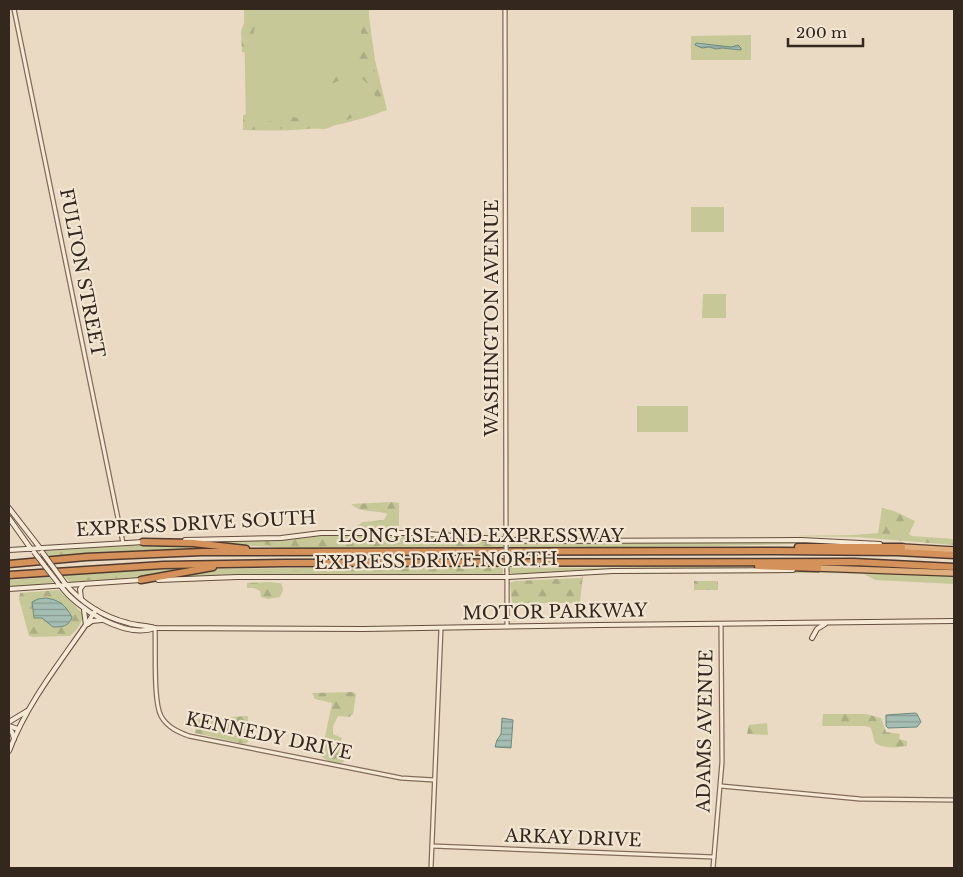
<svg xmlns="http://www.w3.org/2000/svg" width="963" height="877" viewBox="0 0 963 877" font-family="'Libre Baskerville',serif">
  <style>
    .green { fill: #c7c898 }
    .forest { fill: url(#forest-firs) }
    .water { fill: url(#water-rules); stroke: #6d8b80 }
    .lines { fill: none; stroke-linecap: round; stroke-linejoin: round }
    .tertiary-casing { stroke: #836c5b; stroke-width: 5.5 }
    .secondary-casing { stroke: #654e3f; stroke-width: 6 }
    .trunk-casing { stroke: #513b2f; stroke-width: 8 }
    .motorway-casing { stroke: #513b2f; stroke-width: 9 }
    .tertiary { stroke: #f6e9d6; stroke-width: 3 }
    .secondary { stroke: #f6e9d6; stroke-width: 4 }
    .trunk { stroke: #e0ae7c; stroke-width: 5.5 }
    .motorway { stroke: #d4915a; stroke-width: 6 }
    .tertiary-bridge-casing { stroke: #836c5b; stroke-width: 5.5; stroke-linecap: butt }
    .secondary-bridge-casing { stroke: #654e3f; stroke-width: 6; stroke-linecap: butt }
    .tertiary-bridge { stroke: #f6e9d6; stroke-width: 3 }
    .secondary-bridge { stroke: #f6e9d6; stroke-width: 4 }
    .labels { text-anchor: middle; dominant-baseline: central; stroke-width: 4.5; stroke-linejoin: round; paint-order: stroke }
    .street-label { font-size: 18px; fill: #34271e; stroke: #f2e6d2 }
  </style>
  <defs>
    <pattern id="forest-firs" width="22" height="20" patternUnits="userSpaceOnUse" patternTransform="scale(1.25)"><rect width="22" height="20" fill="#c7c898"/><path d="M5 1l3.5 6h-7zM16 11l3.5 6h-7z" fill="#acac83"/></pattern>
    <pattern id="water-rules" width="6" height="5" patternUnits="userSpaceOnUse" patternTransform="scale(1.25)"><rect width="6" height="5" fill="#a5beb4"/><path d="M0 2.5h6" fill="none" stroke="#879a92"/></pattern>
  </defs>
  <rect width="100%" height="100%" fill="#eadac3"/>
  <g class="green">
    <path d="M 244,9 L 368,9 L 375,60 L 387,110 C 338,129 298,132 246,130 Z"/>
    <polygon points="751,35 751,60 691,60 691,36"/>
    <rect x="691" y="207" width="33" height="25"/>
    <polygon points="703,294 726,294 726,318 702,318"/>
    <rect x="637" y="406" width="51" height="26"/>
    <path d="M 316,534 L 421,534 L 503,541 L 503,548 C 405,548 306,553 209,542 L 209,541 Z"/>
    <polygon points="510,541 798,541 825,543 713,546 510,548"/>
    <polygon points="170,543 232,549 152,550 57,556 48,556 44,551 90,546"/>
    <polygon points="503,566 503,573 501,575 171,577 217,569"/>
    <path d="M 509,566 C 591,571 673,564 755,568 L 625,569 L 512,574 L 510,572 Z"/>
    <polygon points="200,568 137,578 71,582 69,581 63,575 103,572"/>
    <polygon points="666,572 841,572 954,576 954,584 875,580 864,574 821,573 608,574"/>
    <polygon points="49,577 53,582 51,583 9,588 9,580"/>
  </g>
  <g class="forest">
    <polygon points="244,9 259,9 249,53 242,52 241,31 246,18"/>
    <polygon points="361,9 369,9 368,36 373,65 384,104 326,129 297,128 243,130 243,115 248,114 251,119 257,122 270,121 289,116 324,124 357,108 368,111 379,103 369,85 360,77 356,54 361,48"/>
    <polygon points="335,65 338,65 341,71 345,72 347,76 345,79 327,85 323,85 328,73"/>
    <path d="M 393,502 L 399,503 L 399,528 L 352,529 L 363,522 L 384,520 L 387,514 C 373,509 362,514 351,504 Z"/>
    <polygon points="882,508 894,511 915,521 909,534 912,536 954,539 954,545 857,537 784,536 854,535 878,533"/>
    <polygon points="388,534 425,534 500,541 502,547 499,548 393,543 371,547 299,549 238,541 293,540 311,536"/>
    <polygon points="183,544 203,547 141,548 116,551 56,555 49,552 109,547"/>
    <polygon points="495,568 500,574 190,576 199,573 217,572"/>
    <polygon points="146,572 164,572 139,577 86,580 85,578 101,574"/>
    <polygon points="583,575 580,603 512,603 510,583 515,581 581,578"/>
    <rect x="694" y="581" width="24" height="9"/>
    <polygon points="270,582 282,584 283,590 280,597 268,599 261,597 260,591 254,588 247,588 247,583"/>
    <path d="M 59,590 L 82,613 C 84,622 76,631 70,636 L 34,637 L 29,636 L 19,599 L 20,593 Z"/>
    <path d="M 353,692 L 356,694 L 353,714 L 349,717 L 338,716 L 333,726 L 333,734 L 342,738 L 340,743 L 345,750 L 344,762 C 335,765 327,761 321,756 L 332,703 L 315,699 L 312,693 Z"/>
    <path d="M 823,714 L 866,714 L 881,718 L 886,732 L 900,734 L 899,739 L 907,741 L 907,746 C 895,748 885,749 875,743 L 871,728 L 866,726 L 822,726 Z"/>
    <polygon points="248,716 248,742 245,744 195,733 196,719"/>
    <polygon points="767,723 768,735 747,734 749,725"/>
  </g>
  <g class="water">
    <polygon points="696,43 731,47 738,45 741,48 741,50 722,48 716,49 709,47 702,48 695,45"/>
    <path d="M 46,598 C 60,600 65,605 72,617 C 69,627 61,627 53,627 L 42,618 L 34,618 L 32,602 L 38,599 Z"/>
    <polygon points="915,713 917,714 921,722 917,727 888,728 886,726 886,715"/>
    <polygon points="502,718 513,720 511,748 495,747 497,740 501,734"/>
  </g>
  <g class="lines">
    <g class="tertiary-casing">
      <g id="tertiary">
        <polyline points="14,9 123,543"/>
        <polyline points="505,9 506,541"/>
        <polyline points="507,572 507,626"/>
        <path d="M 155,628 C 156,648 153,701 161,716 C 167,727 178,732 189,736 L 401,778 L 434,780"/>
        <polyline points="721,786 860,799 954,800"/>
        <polyline points="432,846 714,857"/>
        <polyline points="431,868 441,628"/>
        <polyline points="713,868 722,762 721,624"/>
      </g>
    </g>
    <g class="secondary-casing">
      <g id="secondary">
        <polyline points="9,508 40,548"/>
        <polyline points="9,518 31,549"/>
        <polyline points="185,540 281,538 321,533 413,533 530,541 801,540 880,544"/>
        <polyline points="9,550 144,542"/>
        <polyline points="158,580 237,577 507,577 613,571 793,570"/>
        <path d="M 64,582 C 80,602 103,617 128,623 C 137,626 146,625 155,628 L 363,629 L 599,625 L 954,621"/>
        <path d="M 60,585 C 77,609 125,639 155,628"/>
        <polyline points="9,589 141,580"/>
        <polyline points="81,599 80,589 84,584"/>
        <polyline points="84,610 86,625"/>
        <polyline points="88,624 92,621 102,620"/>
        <polyline points="812,638 817,629 825,624"/>
        <polyline points="9,722 27,711"/>
        <polyline points="9,726 18,729"/>
        <polyline points="9,729 12,732 14,739"/>
        <path d="M 9,751 C 28,700 66,655 96,610"/>
      </g>
    </g>
    <g class="trunk-casing">
      <g id="trunk">
        <polyline points="902,547 954,550"/>
        <polyline points="818,568 954,573"/>
      </g>
    </g>
    <g class="motorway-casing">
      <g id="motorway">
        <polyline points="143,542 193,543 246,549"/>
        <polyline points="798,547 902,547"/>
        <polyline points="9,564 86,557 202,552 779,551 897,552 954,555"/>
        <polyline points="758,566 818,568"/>
        <polyline points="9,575 163,565 284,563 854,562 954,567"/>
        <polyline points="141,580 213,567"/>
      </g>
    </g>
    <use href="#tertiary" class="tertiary"/>
    <use href="#secondary" class="secondary"/>
    <use href="#trunk" class="trunk"/>
    <use href="#motorway" class="motorway"/>
    <g class="tertiary-bridge-casing">
      <polyline id="tertiary-bridge" points="506,545 507,572"/>
    </g>
    <g class="secondary-bridge-casing">
      <g id="secondary-bridge">
        <polyline points="34,552 58,583"/>
        <polyline points="42,552 64,582"/>
      </g>
    </g>
    <use href="#tertiary-bridge" class="tertiary-bridge"/>
    <use href="#secondary-bridge" class="secondary-bridge"/>
  </g>
  <g class="labels">
    <g class="street-label">
      <text transform="translate(82 273) rotate(79)">FULTON STREET</text>
      <text transform="translate(492 318) rotate(-90)">WASHINGTON AVENUE</text>
      <text transform="translate(196 524) rotate(-3)">EXPRESS DRIVE SOUTH</text>
      <text x="481" y="536">LONG ISLAND EXPRESSWAY</text>
      <text transform="translate(436 561) rotate(-1)">EXPRESS DRIVE NORTH</text>
      <text transform="translate(555 612) rotate(-1)">MOTOR PARKWAY</text>
      <text transform="translate(705 731) rotate(-89)">ADAMS AVENUE</text>
      <text transform="translate(269 736) rotate(12)">KENNEDY DRIVE</text>
      <text transform="translate(573 838) rotate(2)">ARKAY DRIVE</text>
    </g>
  </g>
  <rect width="963" height="877" fill="none" stroke="#34271e" stroke-width="20"/>
  <path d="M788 38v8h75v-8" fill="none" stroke="#34271e" stroke-width="2.5"/>
  <text x="796" y="38" font-size="15" fill="#34271e" stroke="#f2e6d2" stroke-width="4" paint-order="stroke">200 m</text>
</svg>
